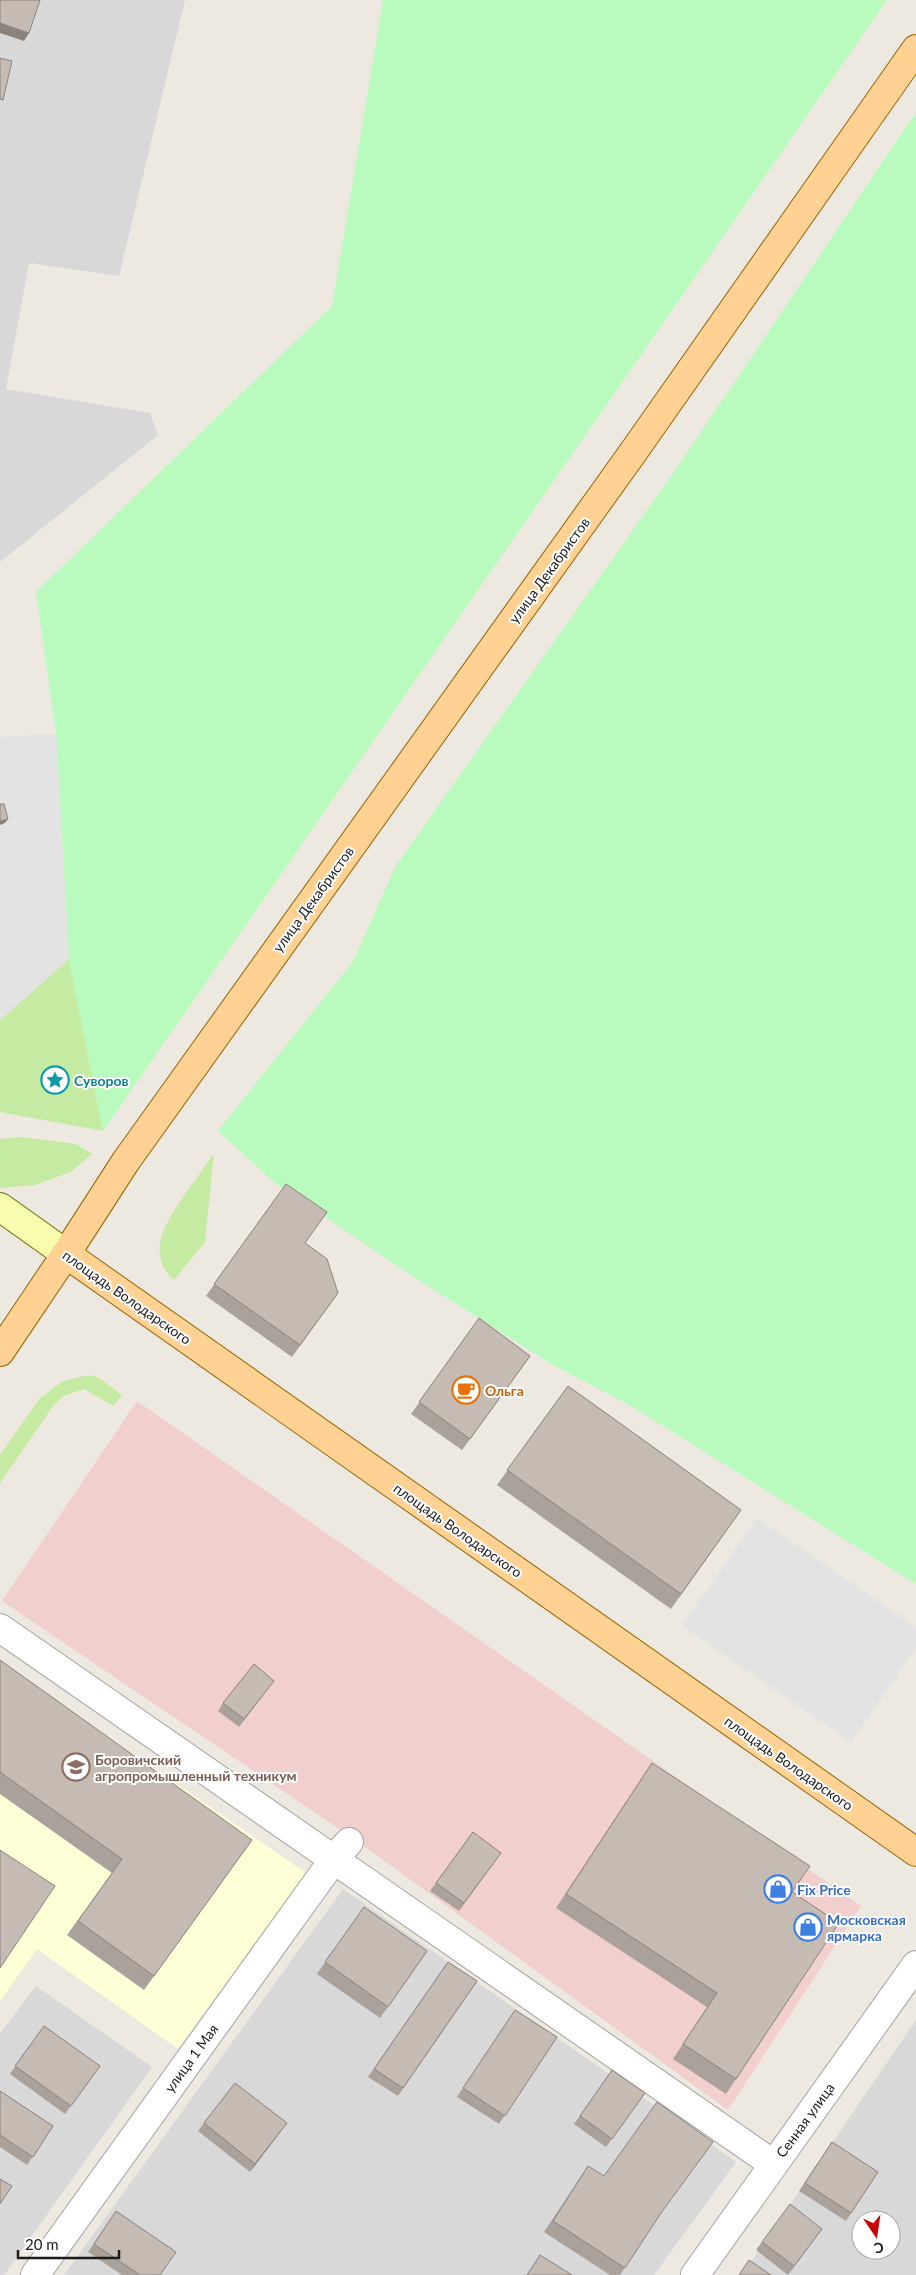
<svg xmlns="http://www.w3.org/2000/svg" width="916" height="2275" viewBox="0 0 916 2275" font-family="Lato,sans-serif">
  <style>
    .residential { fill: #d9d8d8; fill-rule: evenodd }
    .commercial { fill: #f0cfcd }
    .education { fill: #feffd7 }
    .grass { fill: #c5eba2 }
    .park { fill: #b9fbbf }
    .parking { fill: #e3e3e3 }
    .lines { fill: none; stroke-linecap: round; stroke-linejoin: round }
    .minor-casing { stroke: #a2a2a2; stroke-width: 30 }
    .tertiary-casing { stroke: #a2a2a2; stroke-width: 30 }
    .secondary-casing { stroke: #657400; stroke-width: 30 }
    .primary-casing { stroke: #926400; stroke-width: 30 }
    .minor { stroke: #fff; stroke-width: 28 }
    .tertiary { stroke: #fff; stroke-width: 28 }
    .secondary { stroke: #f7fcaf; stroke-width: 28 }
    .primary { stroke: #ffd293; stroke-width: 28 }
    .wall { fill: #a9a19a }
    .shaded-wall { fill: #8a837d }
    .building { fill: #c5bbb3; stroke: #8a837d }
    .labels { text-anchor: middle; dominant-baseline: central; stroke-width: 4; stroke-linejoin: round; paint-order: stroke }
    .street-label { font-size: 14px; fill: #1b1b1b; stroke: #fff }
    .culture-label { font-size: 14px; font-weight: bold; fill: #0d838f; stroke: #fff; text-anchor: start }
    .food-label { font-size: 14px; font-weight: bold; fill: #c56008; stroke: #fff; text-anchor: start }
    .education-label { font-size: 14px; font-weight: bold; fill: #785e54; stroke: #fff; text-anchor: start }
    .shop-label { font-size: 14px; font-weight: bold; fill: #366cbe; stroke: #fff; text-anchor: start }
  </style>
  <rect width="100%" height="100%" fill="#ede9e0"/>
  <g class="residential">
    <polygon points="0,0 185,0 119,276 29,263 6,389 150,413 158,435 0,562"/>
    <polygon points="343,1889 736,2162 654,2275 64,2275"/>
    <polygon points="36,1986 152,2067 4,2275 0,2275 0,2034"/>
    <path d="M 916,2020 L 916,2275 L 742,2275 ZM 861,2220 L 891,2220 L 891,2250 L 861,2250 Z"/>
  </g>
  <polygon class="commercial" points="137,1401 861,1906 728,2110 357,1841 2,1601"/>
  <polygon class="education" points="0,1662 306,1873 178,2049 37,1949 0,2001"/>
  <g class="grass">
    <polygon points="69,959 103,1131 0,1112 0,1020"/>
    <polygon points="22,1137 76,1144 92,1154 71,1172 35,1185 0,1188 0,1139"/>
    <path d="M 214,1153 L 205,1242 L 174,1280 C 161,1270 156,1250 162,1235 C 172,1208 198,1178 214,1153 Z"/>
    <polygon points="89,1375 99,1378 122,1395 113,1406 84,1389 63,1396 53,1406 0,1483 0,1455 39,1399 63,1381"/>
  </g>
  <g class="park">
    <polygon points="383,0 887,0 103,1131 69,959 56,733 36,592 332,306"/>
    <polygon points="916,112 916,1584 631,1406 548,1362 414,1277 275,1183 218,1131 354,960 395,867 683,459"/>
  </g>
  <g class="parking">
    <polygon points="56,733 69,959 0,1020 0,737"/>
    <polygon points="757,1518 916,1627 916,1648 851,1742 682,1626"/>
  </g>
  <g class="lines">
    <g class="minor-casing">
      <g id="minor">
        <polyline points="0,1628 773,2164"/>
        <polyline points="35,2275 334,1859 349,1842"/>
      </g>
    </g>
    <g class="tertiary-casing">
      <polyline id="tertiary" points="695,2275 916,1965"/>
    </g>
    <g class="secondary-casing">
      <polyline id="secondary" points="0,1207 66,1254"/>
    </g>
    <g class="primary-casing">
      <g id="primary">
        <polyline points="66,1254 916,1852"/>
        <polyline points="0,1352 66,1254 126,1161 634,451 916,49"/>
      </g>
    </g>
    <use href="#minor" class="minor"/>
    <use href="#tertiary" class="tertiary"/>
    <use href="#secondary" class="secondary"/>
    <use href="#primary" class="primary"/>
  </g>
  <g class="wall">
    <polygon points="286,1184 305,1243 338,1293 292,1357 206,1296"/>
    <polygon points="479,1318 530,1356 462,1450 411,1414"/>
    <polygon points="568,1386 741,1510 671,1609 497,1485"/>
    <polygon points="0,1660 252,1840 144,1990 67,1935 112,1873 0,1794"/>
    <polygon points="274,1681 239,1727 218,1711 223,1703"/>
    <polygon points="652,1763 792,1892 736,2079 726,2094 673,2059 707,2007 556,1908"/>
    <polygon points="473,1832 501,1853 459,1911 430,1891"/>
    <polygon points="364,1907 427,1951 380,2018 317,1974"/>
    <polygon points="448,1962 477,1981 398,2096 368,2077"/>
    <polygon points="515,2010 557,2037 499,2124 457,2097"/>
    <polygon points="44,2026 100,2066 65,2114 10,2074"/>
    <polygon points="612,2070 645,2093 606,2147 574,2124"/>
    <polygon points="0,2091 53,2126 27,2165 0,2147"/>
    <polygon points="204,2123 281,2131 250,2172 198,2131"/>
    <polygon points="832,2142 878,2172 846,2221 799,2191"/>
    <polygon points="588,2166 658,2217 620,2275 610,2275 544,2232"/>
    <polygon points="116,2211 160,2275 122,2275 88,2252"/>
    <polygon points="822,2229 788,2275 756,2250 762,2242"/>
  </g>
  <g class="shaded-wall">
    <polygon points="0,23 29,33 24,41 0,33"/>
    <polygon points="8,819 5,823 0,825 0,821"/>
    <polygon points="287,2123 281,2131 250,2172 255,2164"/>
  </g>
  <g class="building">
    <polygon points="0,0 40,0 29,33 0,23"/>
    <polygon points="0,58 12,61 3,100 0,99"/>
    <polygon points="0,804 4,804 8,819 0,821"/>
    <polygon points="286,1184 327,1212 305,1243 327,1259 338,1293 300,1345 214,1284"/>
    <polygon points="479,1318 530,1356 470,1439 419,1402"/>
    <polygon points="568,1386 741,1510 681,1594 507,1470"/>
    <polygon points="0,1660 252,1840 154,1976 78,1921 122,1859 0,1772"/>
    <polygon points="254,1664 274,1681 244,1719 223,1703"/>
    <polygon points="652,1763 810,1866 792,1892 839,1923 736,2079 683,2044 717,1993 566,1894"/>
    <polygon points="473,1832 501,1853 464,1903 436,1883"/>
    <polygon points="0,1850 55,1886 0,1968"/>
    <polygon points="364,1907 427,1951 388,2007 325,1962"/>
    <polygon points="448,1962 477,1981 403,2088 374,2069"/>
    <polygon points="515,2010 557,2037 505,2116 463,2088"/>
    <polygon points="44,2026 100,2066 71,2106 15,2066"/>
    <polygon points="612,2070 645,2093 612,2139 580,2116"/>
    <polygon points="235,2083 287,2123 255,2164 204,2123"/>
    <polygon points="0,2091 53,2126 33,2157 0,2135"/>
    <polygon points="657,2102 713,2142 661,2213 625,2268 553,2221 588,2166 604,2176"/>
    <polygon points="832,2142 878,2172 851,2213 805,2183"/>
    <polygon points="0,2179 12,2186 0,2204"/>
    <polygon points="790,2204 822,2229 794,2266 762,2242"/>
    <polygon points="116,2211 176,2252 160,2275 140,2275 94,2244"/>
    <polygon points="540,2255 572,2275 527,2275"/>
    <polygon points="749,2260 771,2275 739,2275"/>
  </g>
  <defs>
    <g id="sight-ring" transform="scale(1.4375)"><circle r="9.5" fill="#fff" stroke="#0f9aa8" stroke-width="1.5"/><path d="M0-6L1.8-2.2L6-1.7L2.9 1.2L3.7 5.4L0 3.3L-3.7 5.4L-2.9 1.2L-6-1.7L-1.8-2.2Z" fill="#0f9aa8"/></g>
    <g id="cafe-ring" transform="scale(1.4375)"><circle r="9.5" fill="#fff" stroke="#e8710a" stroke-width="1.5"/><path d="M-5.5-4.5H6V0H3Q3 3.5 0 3.5H-2.5Q-5.5 3.5-5.5 0ZM3-3.2v2h1.7v-2ZM-6 4.5H4V6H-6Z" fill="#e8710a"/></g>
    <g id="university-ring" transform="scale(1.4375)"><circle r="9.5" fill="#fff" stroke="#8d6e63" stroke-width="1.5"/><path d="M0-5L7-2L0 1L-7-2ZM-4 1L0 2.5L4 1V4Q0 6-4 4Z" fill="#8d6e63"/></g>
    <g id="shop-ring" transform="scale(1.4375)"><circle r="9.5" fill="#fff" stroke="#3f7fe0" stroke-width="1.5"/><path d="M-5-2.5h2.3a2.7 3.5 0 0 1 5.4 0H5L5.5 6h-11ZM-1.5-2.5h3a1.5 2.3 0 0 0-3 0Z" fill="#3f7fe0"/></g>
  </defs>
  <g fill-rule="evenodd">
    <use href="#sight-ring" x="55" y="1080"/>
    <use href="#cafe-ring" x="466" y="1390"/>
    <use href="#university-ring" x="76" y="1767"/>
    <use href="#shop-ring" x="778" y="1889"/>
    <use href="#shop-ring" x="808" y="1927"/>
  </g>
  <g class="labels">
    <g class="street-label">
      <text transform="translate(549 570) rotate(-54)">улица Декабристов</text>
      <text transform="translate(313 899) rotate(-54)">улица Декабристов</text>
      <text transform="translate(127 1297) rotate(35)">площадь Володарского</text>
      <text transform="translate(458 1530) rotate(35)">площадь Володарского</text>
      <text transform="translate(789 1763) rotate(35)">площадь Володарского</text>
      <text transform="translate(191 2058) rotate(-54)">улица 1 Мая</text>
      <text transform="translate(805 2120) rotate(-54)">Сенная улица</text>
    </g>
    <g class="culture-label">
      <text x="74" y="1080">Суворов</text>
    </g>
    <g class="food-label">
      <text x="485" y="1390">Ольга</text>
    </g>
    <g class="education-label">
      <text x="95" y="1759">Боровичский<tspan x="95" dy="16">агропромышленный техникум</tspan></text>
    </g>
    <g class="shop-label">
      <text x="797" y="1889">Fix Price</text>
      <text x="827" y="1919">Московская<tspan x="827" dy="16">ярмарка</tspan></text>
    </g>
  </g>
  <g transform="translate(876 2235) rotate(167)"><circle r="24" fill="#ffffff" stroke="#a4a4a4"/>
  <path d="M0-4L9 19L0 12L-9 19Z" fill="#c60300"/>
  <text y="-8" font-size="14" font-weight="bold" text-anchor="middle" fill="#1b1b1b">С</text>
  </g>
  <path d="M18 2250v8h101v-8" fill="none" stroke="#1b1b1b" stroke-width="2.5"/>
  <text x="25" y="2250" font-size="15" fill="#1b1b1b" stroke="#ffffff" stroke-width="4" paint-order="stroke">20 m</text>
</svg>
